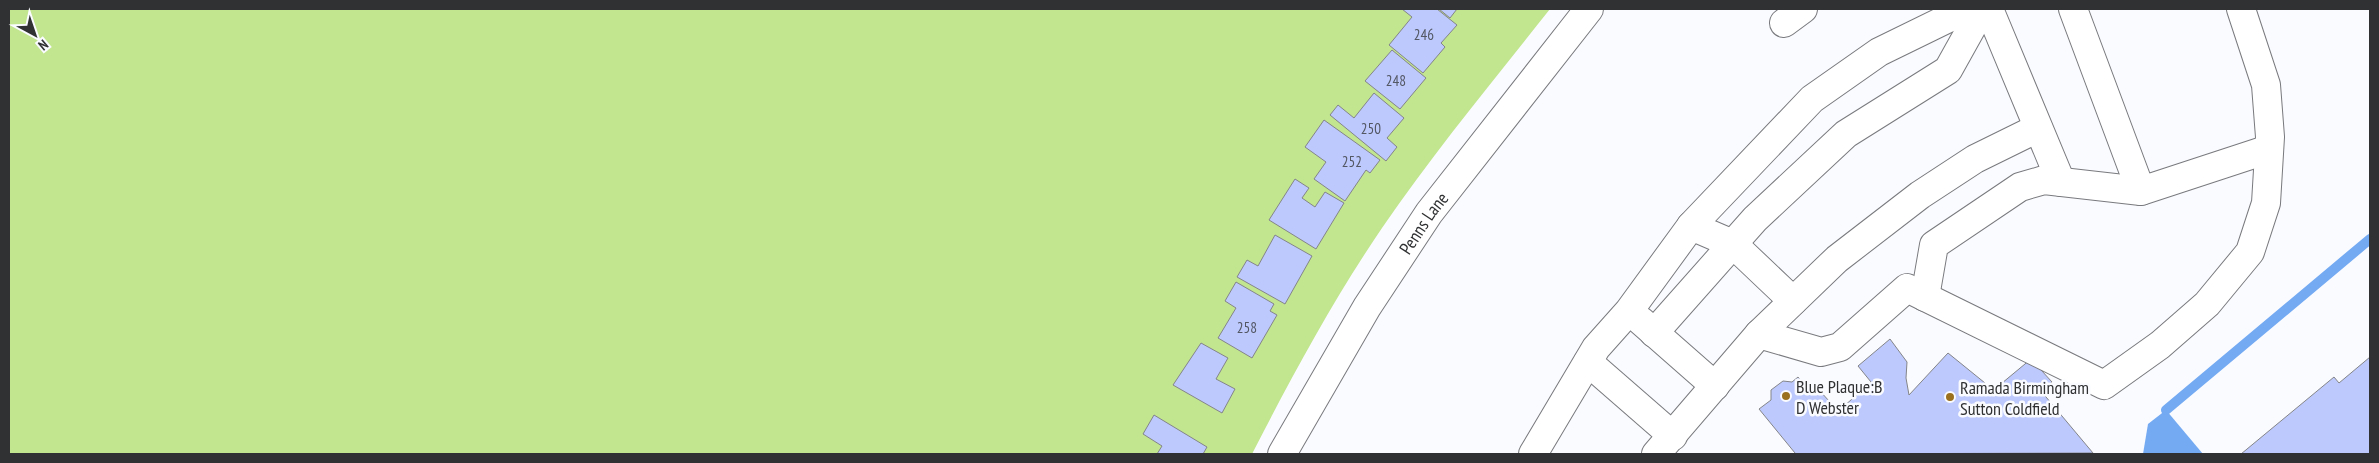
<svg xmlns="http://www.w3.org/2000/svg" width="2379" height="463" viewBox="0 0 2379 463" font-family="'PT Sans Narrow',sans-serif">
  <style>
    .green { fill: #c2e58f }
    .water { fill: #73aaf2 }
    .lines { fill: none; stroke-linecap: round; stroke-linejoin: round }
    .stream { stroke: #73aaf2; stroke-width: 10 }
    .building { fill: #bdc9fc; stroke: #848589 }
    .minor-casing { stroke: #797a7e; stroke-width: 30 }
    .major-casing { stroke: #797a7e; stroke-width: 30 }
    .minor { stroke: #fff; stroke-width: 28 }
    .major { stroke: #fff; stroke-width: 28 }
    .poi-dot { fill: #9b701f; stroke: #fafbff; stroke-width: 2 }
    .labels { text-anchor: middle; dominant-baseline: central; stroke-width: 5; stroke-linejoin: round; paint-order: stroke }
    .number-label { font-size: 15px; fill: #535764 }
    .street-label { font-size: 18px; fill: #303132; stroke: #fafbff }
    .poi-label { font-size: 18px; fill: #303132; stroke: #fafbff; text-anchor: start }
  </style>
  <rect width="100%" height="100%" fill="#fafbff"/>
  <path class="green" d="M 9,9 L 1550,9 C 1493,81 1434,152 1382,228 C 1333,300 1292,376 1252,454 L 9,454 Z"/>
  <polygon class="water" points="2166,410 2203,454 2143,454 2148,424"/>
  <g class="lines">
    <polyline class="stream" points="2166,410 2370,239"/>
  </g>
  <g class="building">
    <polygon points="1402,9 1437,9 1457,25 1441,43 1445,47 1423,73 1389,45 1412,17"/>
    <polygon points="1439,9 1457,9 1450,18"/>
    <polygon points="1392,50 1426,78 1400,109 1365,81"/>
    <polygon points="1374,93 1404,118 1387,138 1397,147 1386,161 1330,115 1338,105 1354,118"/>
    <polygon points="1324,120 1380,160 1370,173 1366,170 1345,201 1314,179 1326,162 1305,147"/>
    <polygon points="1295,179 1309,188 1302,198 1315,207 1325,192 1344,203 1316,249 1269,220"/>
    <polygon points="1275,235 1312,256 1285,304 1237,277 1247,260 1258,266"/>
    <polygon points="1236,282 1274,304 1270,311 1277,315 1252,358 1218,338 1236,308 1225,301"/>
    <polygon points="1890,339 1907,362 1906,378 1909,395 1948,353 1985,383 1983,386 1990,393 2031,359 2052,382 2041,391 2093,453 1794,454 1795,453 1759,409 1771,400 1771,390 1783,381 1792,382 1798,377 1809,390 1819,390 1830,402 1828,412 1833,416 1871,382 1858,366"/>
    <polygon points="1201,343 1228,358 1216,379 1235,389 1222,413 1173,385"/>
    <polygon points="2370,357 2370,454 2241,454 2334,377 2339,383"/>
    <polygon points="1154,415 1207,447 1203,454 1157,454 1162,446 1143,434"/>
  </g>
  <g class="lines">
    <g class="minor-casing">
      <g id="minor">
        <polyline points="1989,9 2061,182"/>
        <polyline points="2073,9 2141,191 2269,149"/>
        <polyline points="1784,23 1803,9"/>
        <polyline points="1691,226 1733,244 1793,301"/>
        <polyline points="1925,297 1934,245 2020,187 2044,180 2141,191"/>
        <polyline points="1641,321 1715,386"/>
        <polyline points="1654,333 1755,219 1846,134 1948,70 1982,9"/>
        <polyline points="1759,334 1821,352 1840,347 1907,288 2104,385 2160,345 2207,304 2250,252 2266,203 2270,137 2266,85 2241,9"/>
        <polyline points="1588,362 1673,436"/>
        <polyline points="1533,454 1596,348 1629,311 1691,226 1812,99 1879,52 1967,9"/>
        <polyline points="1656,454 1759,334 1837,259 1920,195 1975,159 2038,128"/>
      </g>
    </g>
    <g class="major-casing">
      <g id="major">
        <path id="s1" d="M 1282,454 L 1367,307 L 1429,213 L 1589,9"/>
      </g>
    </g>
    <use href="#minor" class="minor"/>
    <use href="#major" class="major"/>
  </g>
  <g class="poi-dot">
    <circle cx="1786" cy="396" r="5"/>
    <circle cx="1950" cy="397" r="5"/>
  </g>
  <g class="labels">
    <g class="number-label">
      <text x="1424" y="34">246</text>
      <text x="1396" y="80">248</text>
      <text x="1371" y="128">250</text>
      <text x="1352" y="161">252</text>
      <text x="1247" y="327">258</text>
    </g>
    <g class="street-label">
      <text stroke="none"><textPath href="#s1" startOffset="271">Penns Lane</textPath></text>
    </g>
    <g class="poi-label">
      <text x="1796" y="386">Blue Plaque:B<tspan x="1796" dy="21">D Webster</tspan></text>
      <text x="1960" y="387">Ramada Birmingham<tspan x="1960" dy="21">Sutton Coldfield</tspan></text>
    </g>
  </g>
  <rect width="2379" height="463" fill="none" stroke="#303132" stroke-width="20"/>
  <g transform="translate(35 35) rotate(140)" stroke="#fafbff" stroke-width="4" paint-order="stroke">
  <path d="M0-4L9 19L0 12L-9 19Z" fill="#303132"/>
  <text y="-8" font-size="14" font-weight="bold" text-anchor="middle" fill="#303132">N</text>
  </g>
</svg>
